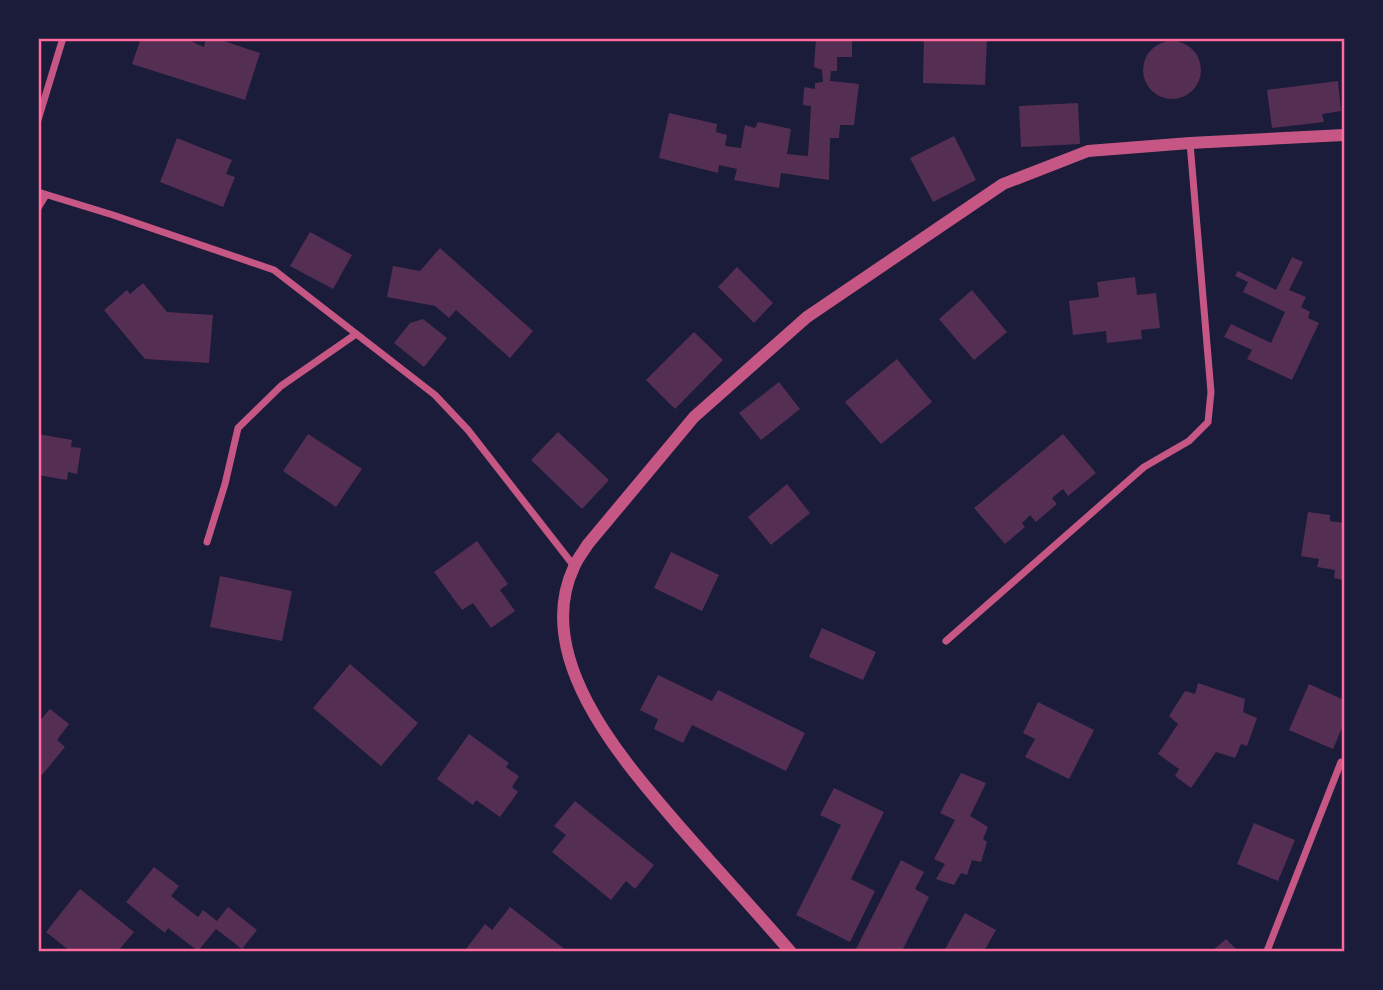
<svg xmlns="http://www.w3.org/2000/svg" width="1383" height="990" viewBox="0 0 1383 990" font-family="'DM Sans',sans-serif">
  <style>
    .building { fill: #542f53 }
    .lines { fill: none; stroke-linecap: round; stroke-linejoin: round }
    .minor { stroke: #c65784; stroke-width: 7 }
    .tertiary { stroke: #c65784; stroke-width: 12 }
    .neatline { fill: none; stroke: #ff6b9d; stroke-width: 2.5 }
  </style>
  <rect width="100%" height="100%" fill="#1b1b3a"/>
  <g class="building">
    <polygon points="141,38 184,38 204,47 206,38 215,38 260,53 245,100 132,64"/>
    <polygon points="816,38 852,38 852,57 837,57 837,71 831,71 830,81 859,84 854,125 840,125 839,138 830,138 829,180 781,173 779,188 734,180 737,169 719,165 718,173 659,158 669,113 717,124 716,132 727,135 725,146 741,148 745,125 755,128 758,122 791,129 787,154 808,156 811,106 803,105 804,87 815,89 815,83 823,82 822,70 814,67"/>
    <polygon points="924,38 987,39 985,85 923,83"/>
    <circle cx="1172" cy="70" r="29"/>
    <polygon points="1338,81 1341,111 1322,114 1324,122 1272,128 1267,90"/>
    <polygon points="1078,103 1080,144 1021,147 1019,106"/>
    <polygon points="954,136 976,180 933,202 910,158"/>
    <polygon points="177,138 232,160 226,174 235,177 223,207 160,182"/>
    <polygon points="310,232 352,255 333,289 290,266"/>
    <polygon points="440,248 533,331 510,358 456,310 449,318 435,306 387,297 393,266 420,271"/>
    <polygon points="1292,257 1303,262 1289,290 1306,297 1301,307 1310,312 1308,318 1319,323 1292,380 1247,359 1252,350 1224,337 1231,324 1271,343 1285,312 1243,292 1248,282 1235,276 1238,271 1276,290"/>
    <polygon points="737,267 773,303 754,323 718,287"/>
    <polygon points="1135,277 1137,295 1156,293 1160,328 1141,330 1142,339 1107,343 1106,331 1073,335 1069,301 1099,297 1097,282"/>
    <polygon points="143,283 167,312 213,315 209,363 145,359 104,310 127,290 130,294"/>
    <polygon points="972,290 1007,332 974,360 939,319"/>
    <polygon points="423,319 447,338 424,367 394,343 410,323"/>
    <polygon points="694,332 723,360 675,409 646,380"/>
    <polygon points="897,359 932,402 881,444 845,402"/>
    <polygon points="779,382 800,409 761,440 739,413"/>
    <polygon points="558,432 609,480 582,509 531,460"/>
    <polygon points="38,434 72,440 71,447 81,448 77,474 68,472 67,480 38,475"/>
    <polygon points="308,434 362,469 336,507 283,471"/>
    <polygon points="1063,434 1096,473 1068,496 1063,489 1052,498 1057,504 1036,522 1030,515 1022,523 1025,527 1005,544 974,508"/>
    <polygon points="787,484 810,513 771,545 748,517"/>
    <polygon points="1308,512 1330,515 1330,521 1344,523 1344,580 1334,578 1335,570 1317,567 1319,559 1301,556"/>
    <polygon points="477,541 508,584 500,590 515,611 491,628 473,603 462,610 434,572"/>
    <polygon points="671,552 719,575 702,611 654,588"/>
    <polygon points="220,576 292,591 282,641 210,627"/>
    <polygon points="822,628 876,652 863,680 809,657"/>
    <polygon points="350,664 418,723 381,766 313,708"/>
    <polygon points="658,675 712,701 718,690 805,733 786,771 692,725 683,743 654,729 658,719 640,710"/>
    <polygon points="1198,683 1245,699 1243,712 1257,718 1247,746 1241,744 1235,758 1216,752 1191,788 1175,776 1179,769 1158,754 1178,724 1169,716 1185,691 1195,694"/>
    <polygon points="1309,684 1344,700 1344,723 1333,749 1289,730"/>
    <polygon points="1038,702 1094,730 1069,779 1025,757 1035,739 1023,733"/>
    <polygon points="50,709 69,724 57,740 65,747 42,775 38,772 38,723"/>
    <polygon points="469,734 509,763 506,767 519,776 512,787 518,792 500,817 476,800 473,805 437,779"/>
    <polygon points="961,773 986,783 970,816 988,827 983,839 987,842 981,862 972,860 967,875 961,873 954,885 936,879 945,864 934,859 955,820 940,813"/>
    <polygon points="834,788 884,812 851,879 875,891 850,942 796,915 841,825 820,815"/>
    <polygon points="575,801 654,865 635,889 626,881 611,900 552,852 566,835 554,826"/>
    <polygon points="1254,823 1295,840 1278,881 1237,864"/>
    <polygon points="901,860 924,872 915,889 929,897 902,951 855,951"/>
    <polygon points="154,867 179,886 171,896 198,917 203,910 217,921 228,907 257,930 242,949 216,929 198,951 168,928 165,933 126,902"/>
    <polygon points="80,889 134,932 118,951 70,951 46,932"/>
    <polygon points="510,907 567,951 469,951 466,949 485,924 492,930"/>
    <polygon points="965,913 996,930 984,951 944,951"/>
    <polygon points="1226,939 1238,951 1212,951"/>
  </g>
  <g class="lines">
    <g class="minor">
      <polyline points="38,120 63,38"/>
      <polyline points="38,192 113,215 274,270 435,395 468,430 574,566"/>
      <polyline points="38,208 46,195"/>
      <polyline points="207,542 225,484 238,428 281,386 356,334"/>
      <polyline points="946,641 1144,467 1189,441 1208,422 1211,392 1190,143"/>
      <polyline points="1267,951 1341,762"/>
    </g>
    <path class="tertiary" d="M 790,951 C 752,907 712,864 674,820 C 620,757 532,656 574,567 C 577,559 583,552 588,544 L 694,417 L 807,317 L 1003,184 L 1088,151 L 1190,143 L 1344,135"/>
  </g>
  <rect width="1383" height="990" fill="none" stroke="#1b1b3a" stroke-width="80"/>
  <rect x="40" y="40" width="1303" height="910" class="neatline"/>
</svg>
